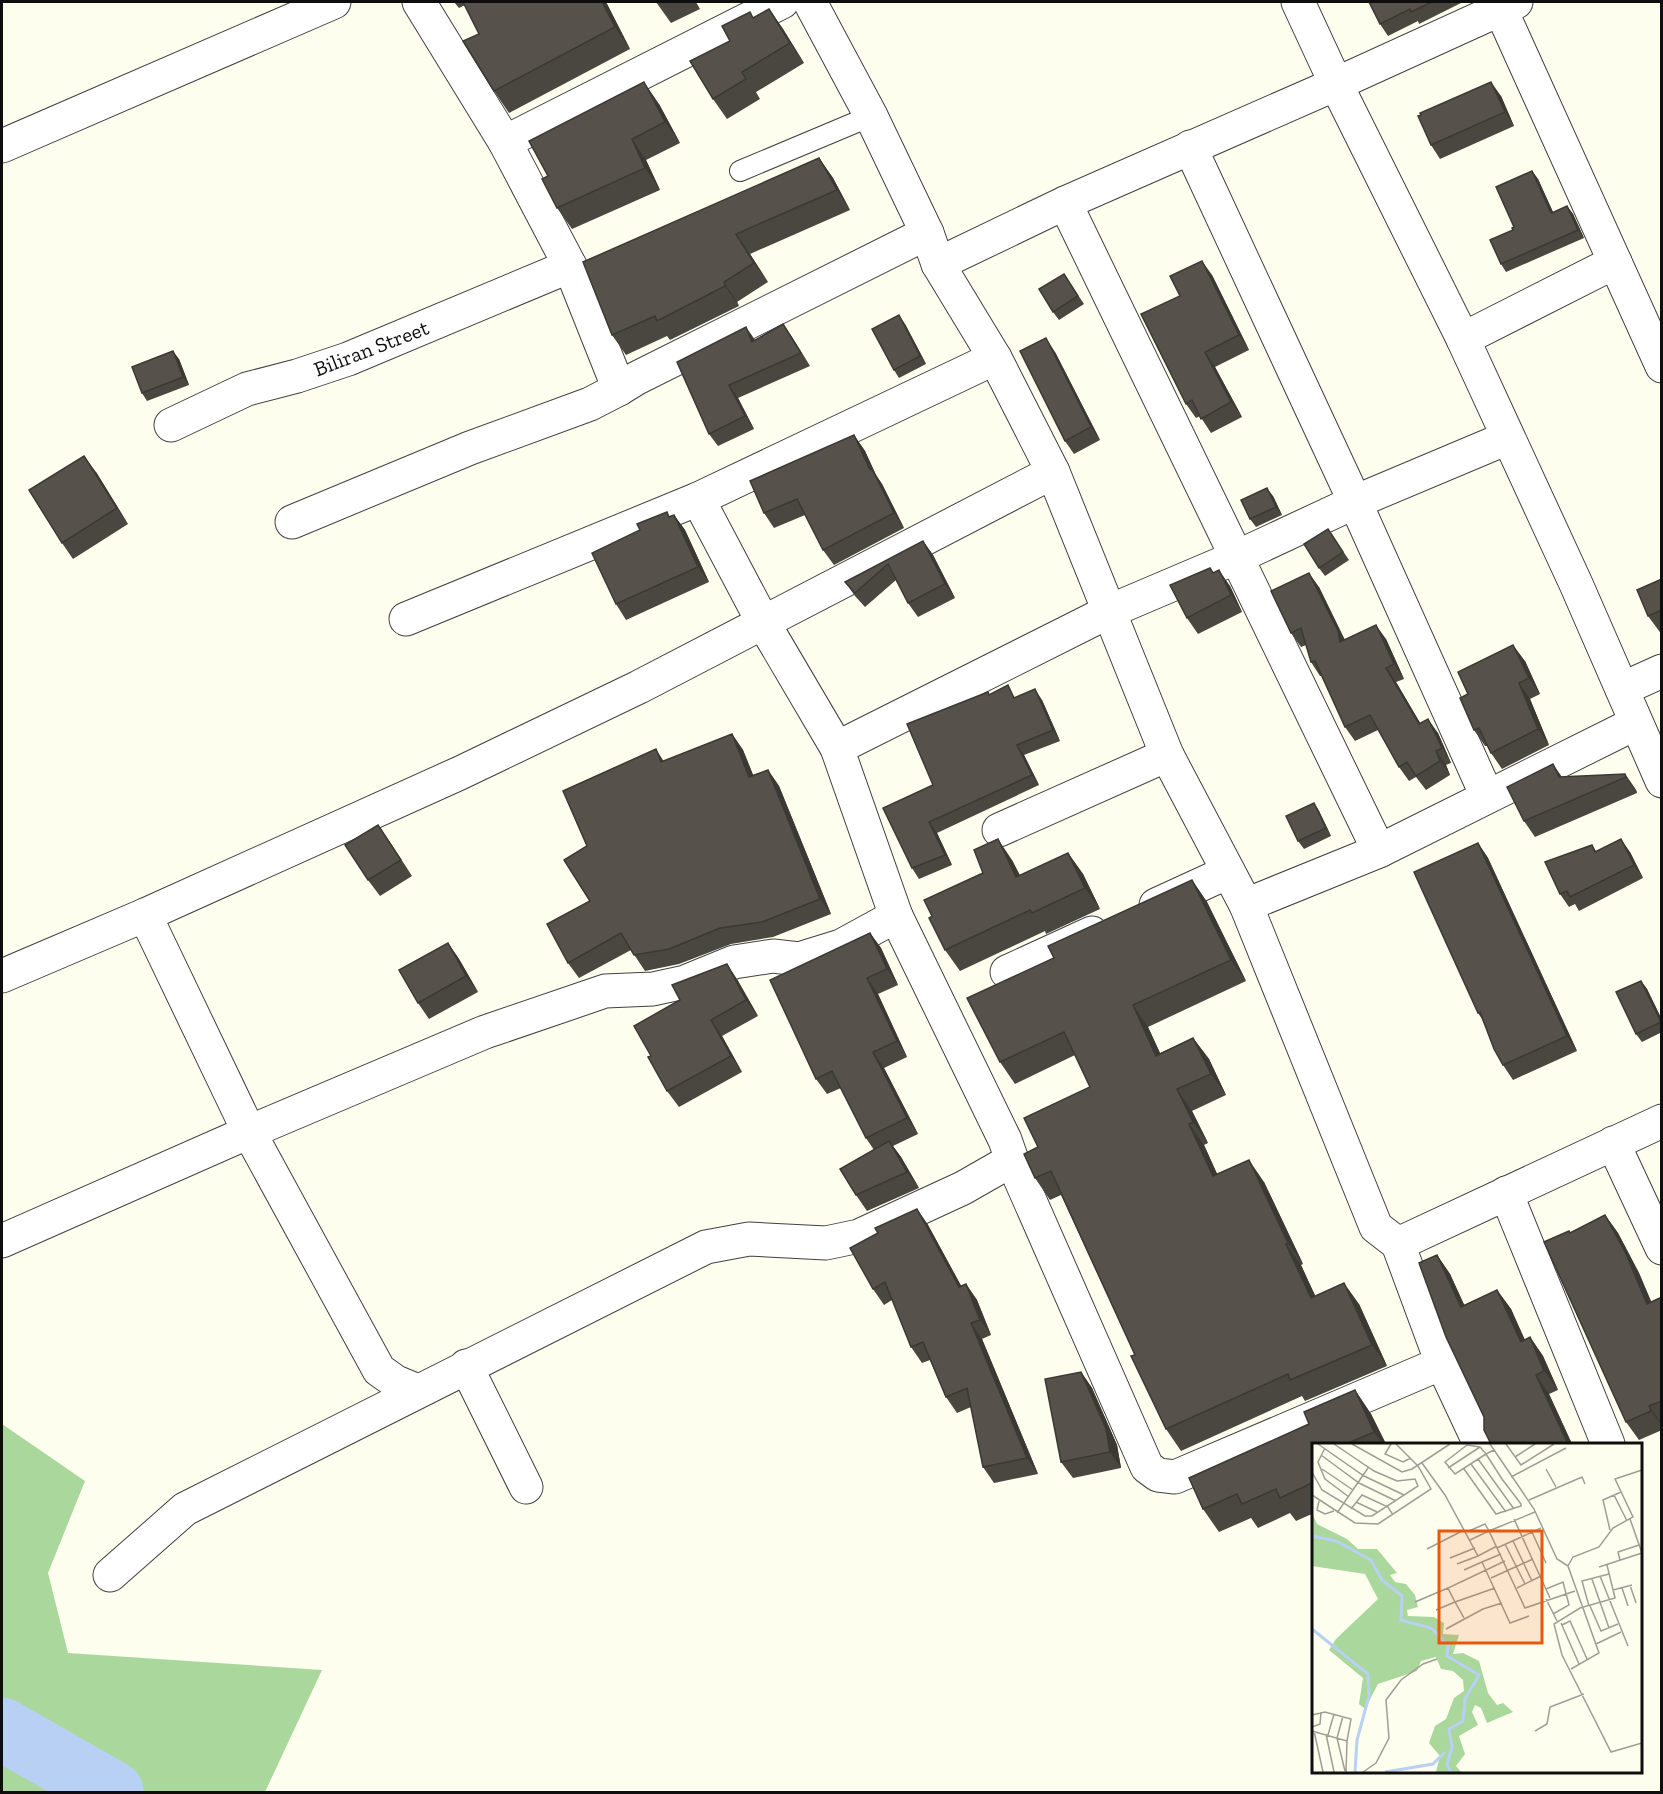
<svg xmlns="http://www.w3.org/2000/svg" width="1663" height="1794" viewBox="0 0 1663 1794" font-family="'Zilla Slab',serif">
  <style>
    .forest { fill: #aad79b }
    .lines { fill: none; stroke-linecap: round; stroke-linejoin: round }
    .river { stroke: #b7d0f3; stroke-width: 63 }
    .lane-casing { stroke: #414141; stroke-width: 22 }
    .street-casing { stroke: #414141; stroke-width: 35 }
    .lane { stroke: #fff; stroke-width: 20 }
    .street { stroke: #fff; stroke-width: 33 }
    .wall { fill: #4a4640 }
    .shaded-wall { fill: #3c3934 }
    .building { fill: #56514b; stroke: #3c3934; stroke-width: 1.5 }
    .labels { text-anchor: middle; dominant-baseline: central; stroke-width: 6; stroke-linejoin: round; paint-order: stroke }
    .street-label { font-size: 21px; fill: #0e0e0e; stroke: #fff }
    .inset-river { fill: none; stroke: #b7d0f3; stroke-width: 3 }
    .inset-road { fill: none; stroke: #9e9e95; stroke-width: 1.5 }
    .view { fill: #e8590c; fill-opacity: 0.15; stroke: #e8590c; stroke-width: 3 }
    .inset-edge { fill: none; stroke: #0e0e0e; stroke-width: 3 }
  </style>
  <rect width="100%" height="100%" fill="#fefeef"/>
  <polygon class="forest" points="2,1424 85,1481 48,1573 68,1653 322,1670 265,1792 2,1792"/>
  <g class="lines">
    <polyline class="river" points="2,1729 112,1792"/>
    <g class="lane-casing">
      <polyline id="lane" points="740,171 871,116"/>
    </g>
    <g class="street-casing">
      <g id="street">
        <polyline points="419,2 505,142 570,266 619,389 637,378 927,233"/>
        <polyline points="810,2 871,116 927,233 938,264 995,358 1053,472 1167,755 1246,905 1376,1227 1398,1244 1662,1121"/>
        <polyline points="1298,2 1336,84 1463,339 1576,584 1662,781"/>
        <polyline points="1500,8 1662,366"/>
        <polyline points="505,142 782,2"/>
        <polyline points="2,146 334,2"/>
        <polyline points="1190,147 1355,502 1487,796"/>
        <polyline points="1065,203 1379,851"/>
        <polyline points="938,264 1065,203 1336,84 1516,2"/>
        <polyline points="1463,339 1615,262"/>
        <polyline points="995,358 698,499 764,624 837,748 896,916 1005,1140 1012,1160 1147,1467 1158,1475 1175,1477 1442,1363"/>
        <polyline points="171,425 247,389 297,376 348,359 570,266"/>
        <polyline points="292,522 470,448 590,404 619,389"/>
        <polyline points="406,619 698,499"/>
        <polyline points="1622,689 1662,671"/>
        <polyline points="837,748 1110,611 1237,557 1355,502 1507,438"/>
        <polyline points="999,830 1167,755"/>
        <polyline points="1156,905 1228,872"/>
        <polyline points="1246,905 1379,851 1636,723"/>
        <polyline points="896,916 841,946 799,959 773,956 734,962 685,982 653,989 605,991 485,1032 249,1132 145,915 460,773 639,687 1053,472"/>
        <polyline points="1007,972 1092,933"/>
        <polyline points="2,976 145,915"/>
        <polyline points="1613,1143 1662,1248"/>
        <polyline points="1506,1193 1608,1444"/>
        <polyline points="2,1241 249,1132 379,1370 396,1382 418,1391"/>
        <polyline points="1398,1244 1442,1363 1480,1444"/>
        <polyline points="466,1366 526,1487"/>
        <polyline points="110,1575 185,1509 706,1247 749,1239 826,1243 859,1236 963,1188 1012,1160"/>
      </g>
    </g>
    <use href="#lane" class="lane"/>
    <use href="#street" class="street"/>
  </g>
  <g class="wall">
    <polygon points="454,2 606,2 630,49 509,113 494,91 479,34 465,5 459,8"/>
    <polygon points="656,2 696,2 700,9 671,23"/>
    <polygon points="1369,2 1463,2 1419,24 1418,21 1388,36 1380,24"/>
    <polygon points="769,9 783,29 804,63 756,92 760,99 727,119 713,99 730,41 753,18"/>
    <polygon points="1501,96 1514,126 1440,159 1431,145"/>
    <polygon points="659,104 680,143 646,160 660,190 572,229 557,208 548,176"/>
    <polygon points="819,158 833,178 850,210 750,254 768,282 737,302 739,306 670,340 667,336 626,355 612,335"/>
    <polygon points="1532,171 1538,179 1553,212 1567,206 1573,214 1584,238 1506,272 1501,264"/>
    <polygon points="1064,274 1084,304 1059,320 1053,312"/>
    <polygon points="1212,275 1249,350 1215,367 1242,417 1211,433 1200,416 1196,418 1186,404 1180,296"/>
    <polygon points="783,324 810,366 738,398 754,429 718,446 709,434 677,362 755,340"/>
    <polygon points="905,324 926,364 899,378 894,370"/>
    <polygon points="1055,352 1100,440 1074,454 1065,441"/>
    <polygon points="179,359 189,385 147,401 142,393"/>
    <polygon points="854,435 865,451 876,475 882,484 904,528 834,565 823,550 805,515 774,528 764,513"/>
    <polygon points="96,472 128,524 73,559 62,543"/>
    <polygon points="1273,496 1282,515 1256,527 1250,519"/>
    <polygon points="674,515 685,530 709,582 626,620 616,604 670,516"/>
    <polygon points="1328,529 1349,560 1325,576 1319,568"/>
    <polygon points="923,541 933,555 955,598 918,617 908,603 896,580 865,607 855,596 845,582"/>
    <polygon points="1210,568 1213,573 1230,586 1242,612 1198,634 1187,618"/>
    <polygon points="1662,579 1662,635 1648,616"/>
    <polygon points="1319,587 1345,640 1386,639 1404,679 1396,682 1420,723 1438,733 1451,763 1446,765 1450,775 1426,790 1416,777 1409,781 1399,767 1378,730 1355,741 1345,727 1322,676 1320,676 1311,662 1306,645 1301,647 1291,633"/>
    <polygon points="1525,661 1540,694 1530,699 1549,745 1502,769 1491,753 1487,746 1485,746 1474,730"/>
    <polygon points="989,694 1042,700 1060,741 1024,755 1039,785 937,833 952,865 919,879 912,868 933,785"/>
    <polygon points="732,734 743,750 753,775 768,770 779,786 831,914 773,937 731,944 679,964 645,971 631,950 579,978 568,963 590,901 587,846 664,761"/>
    <polygon points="1625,774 1636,790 1637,793 1535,837 1524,821 1562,777"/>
    <polygon points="1314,803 1319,811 1331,836 1304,849 1298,841"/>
    <polygon points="389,841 412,876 380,896 368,880"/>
    <polygon points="1478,843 1488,858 1577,1051 1513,1080 1503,1065 1482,1019 1478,1013"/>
    <polygon points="1592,845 1596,851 1630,852 1643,878 1579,911 1575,904 1569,907 1560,894"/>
    <polygon points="1068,853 1083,874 1100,909 1046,934 1045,931 960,971 945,950 1012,860 1020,875"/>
    <polygon points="1192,880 1207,902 1246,981 1148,1027 1160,1053 1193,1038 1209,1059 1226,1095 1192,1111 1208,1143 1204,1145 1217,1174 1264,1182 1303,1264 1301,1265 1315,1296 1359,1304 1387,1366 1305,1401 1302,1396 1181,1451 1166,1429 1135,1355 1061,1195 1050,1200 1035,1178 1038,1147 1090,1087 1075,1055 1015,1084 1000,1062 1054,958"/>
    <polygon points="870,933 881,948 898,985 878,994 907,1057 884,1068 918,1134 893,1146 901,1157 919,1188 867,1211 856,1195 874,1150 866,1138 841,1088 827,1094 816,1079"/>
    <polygon points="448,943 459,959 478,992 429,1019 418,1003"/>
    <polygon points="727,964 738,981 758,1016 722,1036 742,1072 679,1107 667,1091 651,1056 680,1000"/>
    <polygon points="1641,981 1647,989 1662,1020 1662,1032 1642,1042 1636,1034"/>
    <polygon points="917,1209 928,1225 961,1286 966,1284 977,1300 991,1335 982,1339 1038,1474 994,1483 983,1467 971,1407 957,1413 946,1397 930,1360 922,1363 911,1347 892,1300 884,1305 873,1289 878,1233"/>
    <polygon points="1605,1215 1618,1233 1639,1273 1651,1302 1662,1297 1662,1430 1639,1440 1626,1422 1569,1231 1570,1233"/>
    <polygon points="1437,1255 1450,1274 1464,1305 1497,1290 1511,1309 1525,1340 1530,1337 1543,1356 1558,1390 1549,1394 1572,1444 1491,1444 1484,1417"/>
    <polygon points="1081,1372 1092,1388 1117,1445 1121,1468 1073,1478 1061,1462"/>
    <polygon points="1355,1390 1371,1414 1386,1444 1314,1444 1314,1513 1296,1521 1290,1513 1258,1528 1251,1518 1219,1532 1203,1509 1189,1478 1309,1424 1304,1412"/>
  </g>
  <g class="shaded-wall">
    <polygon points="602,2 606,2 630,49 615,27"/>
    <polygon points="769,9 783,29 804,63 790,43"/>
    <polygon points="644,82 659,104 680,143 665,122"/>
    <polygon points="1491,82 1501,96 1514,126 1505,112"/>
    <polygon points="632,139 646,160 660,190 645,168"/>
    <polygon points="819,158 833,178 850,210 837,190"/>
    <polygon points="1532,171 1538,179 1556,219 1550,211"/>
    <polygon points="1567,206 1573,214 1584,238 1578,230"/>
    <polygon points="736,234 750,254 768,282 754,263"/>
    <polygon points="1202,261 1212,275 1249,350 1239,335"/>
    <polygon points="724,282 737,302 739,306 725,286"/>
    <polygon points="899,315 905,324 926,364 920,356"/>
    <polygon points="783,324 792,337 810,366 801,353"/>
    <polygon points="746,327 755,340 752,342"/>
    <polygon points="1046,338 1055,352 1100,440 1091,427"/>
    <polygon points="173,351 179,359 189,385 183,377"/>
    <polygon points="1205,352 1215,367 1242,417 1231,402"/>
    <polygon points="729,385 738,398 754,429 745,416"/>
    <polygon points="854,435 865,451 876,475 882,484 904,528 894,513 870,470"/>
    <polygon points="84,456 96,472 128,524 117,508"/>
    <polygon points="1267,488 1273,496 1282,515 1276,507"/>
    <polygon points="674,515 685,530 709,582 698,567"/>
    <polygon points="923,541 933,555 955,598 945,584"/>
    <polygon points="1219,570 1230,586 1242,612 1231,595"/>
    <polygon points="1309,573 1319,587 1347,645 1340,642"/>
    <polygon points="1376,625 1386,639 1404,679 1394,664"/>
    <polygon points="1513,645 1525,661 1540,694 1529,678"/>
    <polygon points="1386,668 1396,682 1429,738 1419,724"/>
    <polygon points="1519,683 1530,699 1549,745 1538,729"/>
    <polygon points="1035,689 1042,700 1060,741 1053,730"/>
    <polygon points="1428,719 1438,733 1451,763 1442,748"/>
    <polygon points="732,734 743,750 760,792 749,777"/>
    <polygon points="1017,745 1024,755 1039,785 1032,775"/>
    <polygon points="656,749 666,765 661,762"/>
    <polygon points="1436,751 1446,765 1450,775 1440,761"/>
    <polygon points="1553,764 1564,780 1559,777"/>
    <polygon points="768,770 779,786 831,914 820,899"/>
    <polygon points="1625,774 1636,790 1637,793 1626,777"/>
    <polygon points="1314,803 1319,811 1331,836 1326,828"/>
    <polygon points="929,822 937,833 952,865 945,855"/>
    <polygon points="378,825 389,841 412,876 401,860"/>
    <polygon points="998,839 1012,860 1030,898 1016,877"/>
    <polygon points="1621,839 1630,852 1643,878 1634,865"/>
    <polygon points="1478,843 1488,858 1577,1051 1567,1036"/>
    <polygon points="1068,853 1083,874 1100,909 1085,888"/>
    <polygon points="1192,880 1207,902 1246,981 1231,960"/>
    <polygon points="870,933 881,948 898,985 887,969"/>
    <polygon points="448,943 459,959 478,992 466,976"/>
    <polygon points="727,964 738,981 758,1016 746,1000"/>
    <polygon points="867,978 878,994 907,1057 897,1041"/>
    <polygon points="1641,981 1647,989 1662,1020 1662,1023"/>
    <polygon points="1133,1005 1148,1027 1171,1077 1156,1056"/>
    <polygon points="711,1020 722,1036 742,1072 731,1056"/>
    <polygon points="1193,1038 1209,1059 1226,1095 1211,1074"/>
    <polygon points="873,1052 884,1068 918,1134 907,1118"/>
    <polygon points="1177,1089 1192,1111 1208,1143 1193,1122"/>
    <polygon points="1189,1124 1204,1145 1228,1198 1213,1176"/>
    <polygon points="889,1141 901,1157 919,1188 907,1172"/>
    <polygon points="1249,1160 1264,1182 1303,1264 1288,1243"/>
    <polygon points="917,1209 928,1225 970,1302 959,1287"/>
    <polygon points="1605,1215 1618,1233 1639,1273 1660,1322 1647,1304"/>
    <polygon points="1286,1244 1301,1265 1326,1319 1311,1298"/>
    <polygon points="1437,1255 1450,1274 1474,1326 1461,1307"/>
    <polygon points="1344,1283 1359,1304 1387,1366 1372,1345"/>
    <polygon points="966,1284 977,1300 991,1335 980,1320"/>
    <polygon points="1497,1290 1511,1309 1534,1361 1521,1342"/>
    <polygon points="971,1323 982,1339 1038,1474 1027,1458"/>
    <polygon points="1530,1337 1543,1356 1558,1390 1544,1371"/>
    <polygon points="1081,1372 1092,1388 1117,1445 1121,1468 1110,1452"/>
    <polygon points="1536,1375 1549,1394 1572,1444 1568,1444"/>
    <polygon points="1355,1390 1371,1414 1386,1444 1383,1444 1374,1432"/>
    <polygon points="1649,1406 1662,1424 1662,1425 1651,1411"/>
  </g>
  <g class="building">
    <polygon points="463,2 602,2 615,27 494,91 463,41 479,34"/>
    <polygon points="1369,2 1432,2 1411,12 1410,9 1380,24"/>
    <polygon points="769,9 790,43 742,72 746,79 713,99 690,61 730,41 722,26 750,12 753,18"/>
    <polygon points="644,82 665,122 632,139 645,168 557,208 542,179 548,176 529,141"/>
    <polygon points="1491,82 1505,112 1431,145 1418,116 1421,115 1420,113"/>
    <polygon points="819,158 837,190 736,234 754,263 724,282 725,286 657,321 655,316 612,335 583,262"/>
    <polygon points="1532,171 1550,211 1552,213 1567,206 1578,230 1501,264 1490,240 1513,230 1512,228 1514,227 1496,187"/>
    <polygon points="1202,261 1239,335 1205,352 1231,402 1201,419 1192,400 1186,404 1141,314 1180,296 1170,276"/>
    <polygon points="1064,274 1078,296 1053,312 1039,289"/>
    <polygon points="899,315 920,356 894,370 872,329"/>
    <polygon points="783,324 801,353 729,385 745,416 709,434 677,362 746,327 752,342"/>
    <polygon points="1046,338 1091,427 1065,441 1020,351"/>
    <polygon points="173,351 183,377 142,393 132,367"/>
    <polygon points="854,435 870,470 872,469 894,513 823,550 797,499 764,513 750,481"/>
    <polygon points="84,456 117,508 62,543 29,490"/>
    <polygon points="1267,488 1276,507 1250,519 1241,500"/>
    <polygon points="667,512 669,517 674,515 698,567 616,604 592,553 640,530 637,524"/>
    <polygon points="1328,529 1343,552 1319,568 1304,544"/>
    <polygon points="923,541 945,584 908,603 888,564 855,593 845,582"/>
    <polygon points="1210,568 1213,573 1219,570 1231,595 1187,618 1170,585"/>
    <polygon points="1309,573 1338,631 1340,642 1376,625 1394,664 1386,668 1419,724 1428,719 1442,748 1436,751 1440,761 1416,776 1407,762 1399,767 1370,715 1345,727 1315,661 1311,662 1301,628 1291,633 1271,591"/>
    <polygon points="1662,579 1662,610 1648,616 1637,590"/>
    <polygon points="1513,645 1529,678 1519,683 1538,729 1491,753 1479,728 1474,730 1460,698 1468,694 1458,672"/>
    <polygon points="1008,685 1014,698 1035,689 1053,730 1017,745 1032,775 929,822 945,855 912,868 883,808 933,785 907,724 988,692 989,695"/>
    <polygon points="732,734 749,777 768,770 820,899 762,922 720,928 669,949 634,955 621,933 568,963 547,924 590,901 564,860 587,846 563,791 656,749 661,762"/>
    <polygon points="1553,764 1559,777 1625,774 1626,777 1524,821 1507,787"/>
    <polygon points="1314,803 1326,828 1298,841 1286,816"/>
    <polygon points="378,825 401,860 368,880 345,845"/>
    <polygon points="998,839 1016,877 1068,853 1085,888 1032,913 1030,910 945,950 929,918 932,916 924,900 983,873 974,850"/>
    <polygon points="1621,839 1634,865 1570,897 1567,891 1560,894 1545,862 1592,845 1595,852"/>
    <polygon points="1478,843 1567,1036 1503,1065 1494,1049 1480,1012 1478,1013 1414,872"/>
    <polygon points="1192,880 1231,960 1133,1005 1156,1056 1193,1038 1211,1074 1177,1089 1193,1122 1189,1124 1213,1176 1249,1160 1288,1243 1286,1244 1311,1298 1344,1283 1372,1345 1290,1380 1288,1374 1166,1429 1131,1356 1135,1355 1051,1171 1035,1178 1024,1154 1038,1147 1024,1118 1090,1087 1064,1032 1000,1062 967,998 1054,958 1048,946"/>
    <polygon points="870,933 887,969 867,978 897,1041 873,1052 907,1118 866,1138 832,1071 816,1079 770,980"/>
    <polygon points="448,943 466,976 418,1003 399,970"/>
    <polygon points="727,964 746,1000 711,1020 731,1056 667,1091 648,1057 651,1056 634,1026 680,1000 672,985"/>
    <polygon points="1641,981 1661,1022 1636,1034 1616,992"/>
    <polygon points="889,1141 907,1172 856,1195 840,1169"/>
    <polygon points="917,1209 959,1287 966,1284 980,1320 971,1323 1027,1458 983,1467 967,1388 946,1397 923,1342 911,1347 885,1282 873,1289 850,1248 878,1233 875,1228"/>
    <polygon points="1605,1215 1626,1254 1647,1304 1662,1297 1662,1401 1649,1406 1651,1411 1626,1422 1544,1242 1569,1231 1570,1233"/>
    <polygon points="1437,1255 1461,1307 1497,1290 1521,1342 1530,1337 1544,1371 1536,1375 1568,1444 1491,1444 1484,1430 1484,1417 1446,1337 1419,1263"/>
    <polygon points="1081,1372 1106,1429 1110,1452 1061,1462 1045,1379"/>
    <polygon points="1355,1390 1374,1432 1346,1444 1314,1444 1314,1482 1280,1498 1276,1489 1242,1504 1237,1494 1203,1509 1189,1478 1309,1424 1304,1412"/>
  </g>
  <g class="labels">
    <g class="street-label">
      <text transform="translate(371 348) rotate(-21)">Biliran Street</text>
    </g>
  </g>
  <g transform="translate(1312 1443)">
    <rect width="330" height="330" fill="#fefeef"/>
    <path d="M 0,70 L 5,81 L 35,96 L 46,106 L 65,106 L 85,130 L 78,132 L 83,139 L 94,141 L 103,152 L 106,164 L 95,167 L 96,173 L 122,174 L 132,180 L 131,191 L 147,192 L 141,211 L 151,210 L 167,218 L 176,250 L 185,262 L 191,260 L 201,269 L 175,280 L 169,265 L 163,262 L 160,269 L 166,282 L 147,293 L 153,311 L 144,323 L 149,329 L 124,329 L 128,313 L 117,300 L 123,283 L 134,276 L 142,255 L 152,248 L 151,237 L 141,228 L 129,226 L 124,214 L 109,218 L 105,228 L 66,241 L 53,266 L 47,261 L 51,235 L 17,207 L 24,196 L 66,156 L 53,131 L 0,123 Z" fill="#aad79b"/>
    <path class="inset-river" d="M 0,93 L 24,98 L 59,117 L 70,137 L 90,153 L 89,177 L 119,185 L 136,202 L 135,213 L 167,232 L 153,256 L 151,278 L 137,286 L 140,304 L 135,322 L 139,329M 0,186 L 56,231 L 57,253 L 45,297 L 43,329M 73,329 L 121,321 L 133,309"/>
    <path class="inset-road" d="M 6,1 L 52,33 L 92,52M 40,1 L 90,29 L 100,26 L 138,1M 79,1 L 73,11 L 91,19 L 99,15M 178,1 L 222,66 L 245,116 L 256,123M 194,1 L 209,22 L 242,1M 13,5 L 6,19 L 13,36 L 37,54M 9,12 L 47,40 L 84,58M 203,14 L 223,1M 166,16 L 202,66M 110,20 L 133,52 L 166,113 L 185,103M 159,21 L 194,69M 136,25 L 168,4M 10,26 L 41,47M 152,26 L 184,71 L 209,63 L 209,61 L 190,36 L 174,11 L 168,4 L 155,2 L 133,19 L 143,31 L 174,11 L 182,7M 234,26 L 244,44M 0,29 L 10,47 L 53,73 L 60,73 L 106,43 L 103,36 L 85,38 L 62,28 L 22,1M 199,34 L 254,5M 0,52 L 43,80 L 66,81 L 119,46 L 106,23 L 84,1M 302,52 L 315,78M 217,57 L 270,34 L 273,41M 7,58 L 5,67 L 13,71 L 22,68M 44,59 L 65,69M 39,66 L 50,52 L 76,64 L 81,72M 223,69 L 177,88 L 213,165 L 263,148M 25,70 L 56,25M 202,76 L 238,155M 318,76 L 330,110M 298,87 L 291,57 L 309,49M 157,88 L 173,81 L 177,88 L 158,97M 220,89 L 234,120M 201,98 L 220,138M 193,101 L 213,141M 185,105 L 229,85M 115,106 L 152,87M 189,111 L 170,119 L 198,180 L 217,173M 138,115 L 163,105M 308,117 L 306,109 L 327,102M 145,121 L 166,113M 295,122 L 303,155 L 268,165 L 242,181 L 250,212 L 299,309 L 330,300M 287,124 L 330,110M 152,127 L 170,119M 288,133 L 316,203M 179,135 L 221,116M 280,136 L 297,185M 318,142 L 324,160M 183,145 L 143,159 L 136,145 L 193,118M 205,145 L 229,133M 310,145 L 316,163M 234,146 L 251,139 L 257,162 L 241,171M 301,147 L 320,142M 234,156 L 245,178M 103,159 L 136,145M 277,163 L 270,138 L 297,131M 278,163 L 289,188 L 306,181M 124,167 L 143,159 L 152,175M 249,180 L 267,221M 250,182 L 258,178 L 275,216M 134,186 L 171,166 L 190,160M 284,201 L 309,189M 259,226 L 287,210 L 256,123 L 261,114 L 287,104 L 301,85 L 321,74 L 303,36 L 330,27M 0,272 L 13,269 L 39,276 L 35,298M 31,273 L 25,295 L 33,328M 0,284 L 8,281 L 9,269M 0,288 L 35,298 L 34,329M 2,288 L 11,329M 223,288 L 235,281 L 238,264 L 272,251M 14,291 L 22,329M 16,292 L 22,271M 51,329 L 64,320 L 77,295 L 74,257 L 89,237 L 111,221 L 125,216"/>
    <path class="view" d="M 127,88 L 230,88 L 230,200 L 127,200 Z"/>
    <rect width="330" height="330" class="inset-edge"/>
  </g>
  <rect width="1663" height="1794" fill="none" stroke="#0e0e0e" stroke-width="6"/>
</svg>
